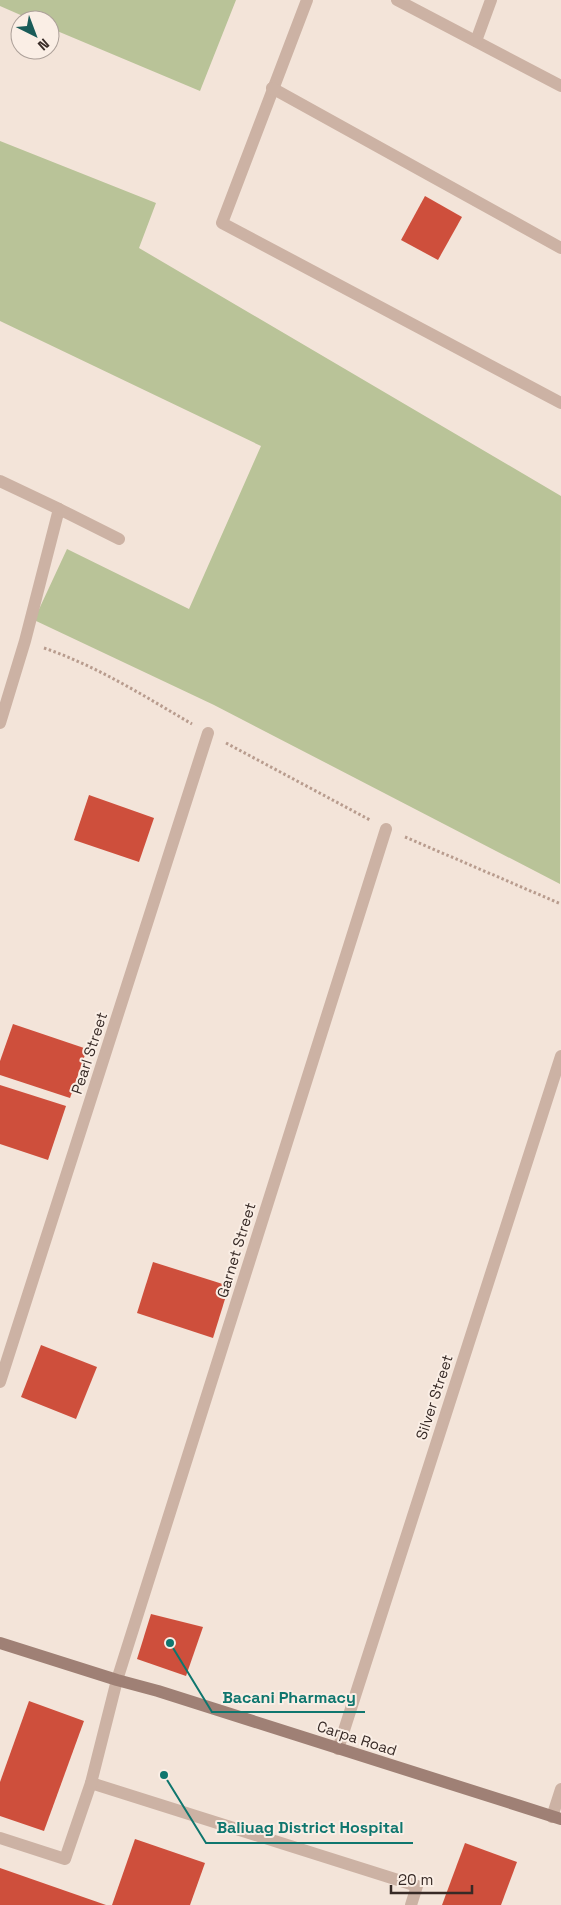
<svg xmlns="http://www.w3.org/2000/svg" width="561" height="1905" viewBox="0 0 561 1905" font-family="'Space Grotesk',sans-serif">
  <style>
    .green { fill: #b9c398 }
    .building { fill: #ce4f3c }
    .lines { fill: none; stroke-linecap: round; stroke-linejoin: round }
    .path { stroke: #b89c8e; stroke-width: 3; stroke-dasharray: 2.5 2.5; stroke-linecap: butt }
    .lane { stroke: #ccb2a4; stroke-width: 12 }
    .street { stroke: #ccb2a4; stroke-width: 12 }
    .secondary { stroke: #9f8075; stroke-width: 12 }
    .labels { text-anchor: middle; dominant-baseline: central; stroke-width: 4; stroke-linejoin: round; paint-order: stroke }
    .street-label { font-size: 15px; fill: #372a26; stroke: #faeee5 }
    .leader { fill: none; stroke: #0f766e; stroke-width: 2 }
    .callout-dot { fill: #0f766e; stroke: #faeee5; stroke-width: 2 }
    .callout-label { font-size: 16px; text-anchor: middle; font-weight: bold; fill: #0f766e; stroke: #faeee5; stroke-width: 4; stroke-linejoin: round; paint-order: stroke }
  </style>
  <rect width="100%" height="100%" fill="#f3e4d9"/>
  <g class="green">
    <polygon points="0,0 236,0 200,91 50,28 50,20 32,20 0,6"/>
    <polygon points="0,141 156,203 139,248 561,496 560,884 214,705 34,620 67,549 189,609 261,446 0,321"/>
  </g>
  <g class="building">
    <polygon points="425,196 462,217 438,260 401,240"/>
    <polygon points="89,795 154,818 139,862 74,840"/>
    <polygon points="13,1024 87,1049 70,1098 0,1075 0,1061"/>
    <polygon points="0,1085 66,1106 48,1160 0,1144"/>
    <polygon points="153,1262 229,1286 213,1338 137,1313"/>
    <polygon points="41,1345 97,1367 76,1419 21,1397"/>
    <polygon points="151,1614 203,1627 186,1676 137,1659"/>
    <polygon points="29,1701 84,1721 44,1831 0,1816 0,1782"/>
    <polygon points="135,1839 205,1863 190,1905 112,1905"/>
    <polygon points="465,1843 517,1862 501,1905 442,1905"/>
    <polygon points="0,1868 106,1905 0,1905"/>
  </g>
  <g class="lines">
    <g class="path">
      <path d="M 44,648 C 97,666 144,696 192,724"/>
      <polyline points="226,743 370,820"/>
      <polyline points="405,837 561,904"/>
    </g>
    <g class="lane">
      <polyline points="91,1783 417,1886 411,1905"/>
      <polyline points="0,1838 65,1859 91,1783 117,1680"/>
    </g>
    <g class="street">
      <polyline points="307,0 222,223 561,403"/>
      <polyline points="397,0 561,86"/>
      <polyline points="476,41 491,0"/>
      <polyline points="272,88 561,248"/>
      <polyline points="0,481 59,509"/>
      <polyline points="0,723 25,641 59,509 119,539"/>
      <polyline points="0,1382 208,733"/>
      <polyline points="117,1680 386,829"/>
      <polyline points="338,1749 561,1056"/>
      <polyline points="552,1817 561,1789"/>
    </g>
    <polyline class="secondary" points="0,1643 117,1680 158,1691 561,1819"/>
  </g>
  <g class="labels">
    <g class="street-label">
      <text transform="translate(89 1053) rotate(-72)">Pearl Street</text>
      <text transform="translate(236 1250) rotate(-73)">Garnet Street</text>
      <text transform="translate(434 1397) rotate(-72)">Silver Street</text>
      <text transform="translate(357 1738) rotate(18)">Carpa Road</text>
    </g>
  </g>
  <path class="leader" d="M170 1643L212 1712H365M164 1775L206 1843H413"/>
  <g class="callout-dot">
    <circle cx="170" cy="1643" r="5"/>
    <circle cx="164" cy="1775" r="5"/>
  </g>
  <g class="callout-label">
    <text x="289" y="1703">Bacani Pharmacy</text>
    <text x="310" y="1833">Baliuag District Hospital</text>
  </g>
  <g transform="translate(35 35) rotate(138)"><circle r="24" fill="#faeee5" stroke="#aca099"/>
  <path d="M0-4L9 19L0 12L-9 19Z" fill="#195b58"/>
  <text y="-8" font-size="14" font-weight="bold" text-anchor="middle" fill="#372a26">N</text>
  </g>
  <path d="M391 1885v8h81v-8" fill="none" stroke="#372a26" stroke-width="2.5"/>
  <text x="398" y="1885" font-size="15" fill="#372a26" stroke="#faeee5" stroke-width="4" paint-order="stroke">20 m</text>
</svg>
